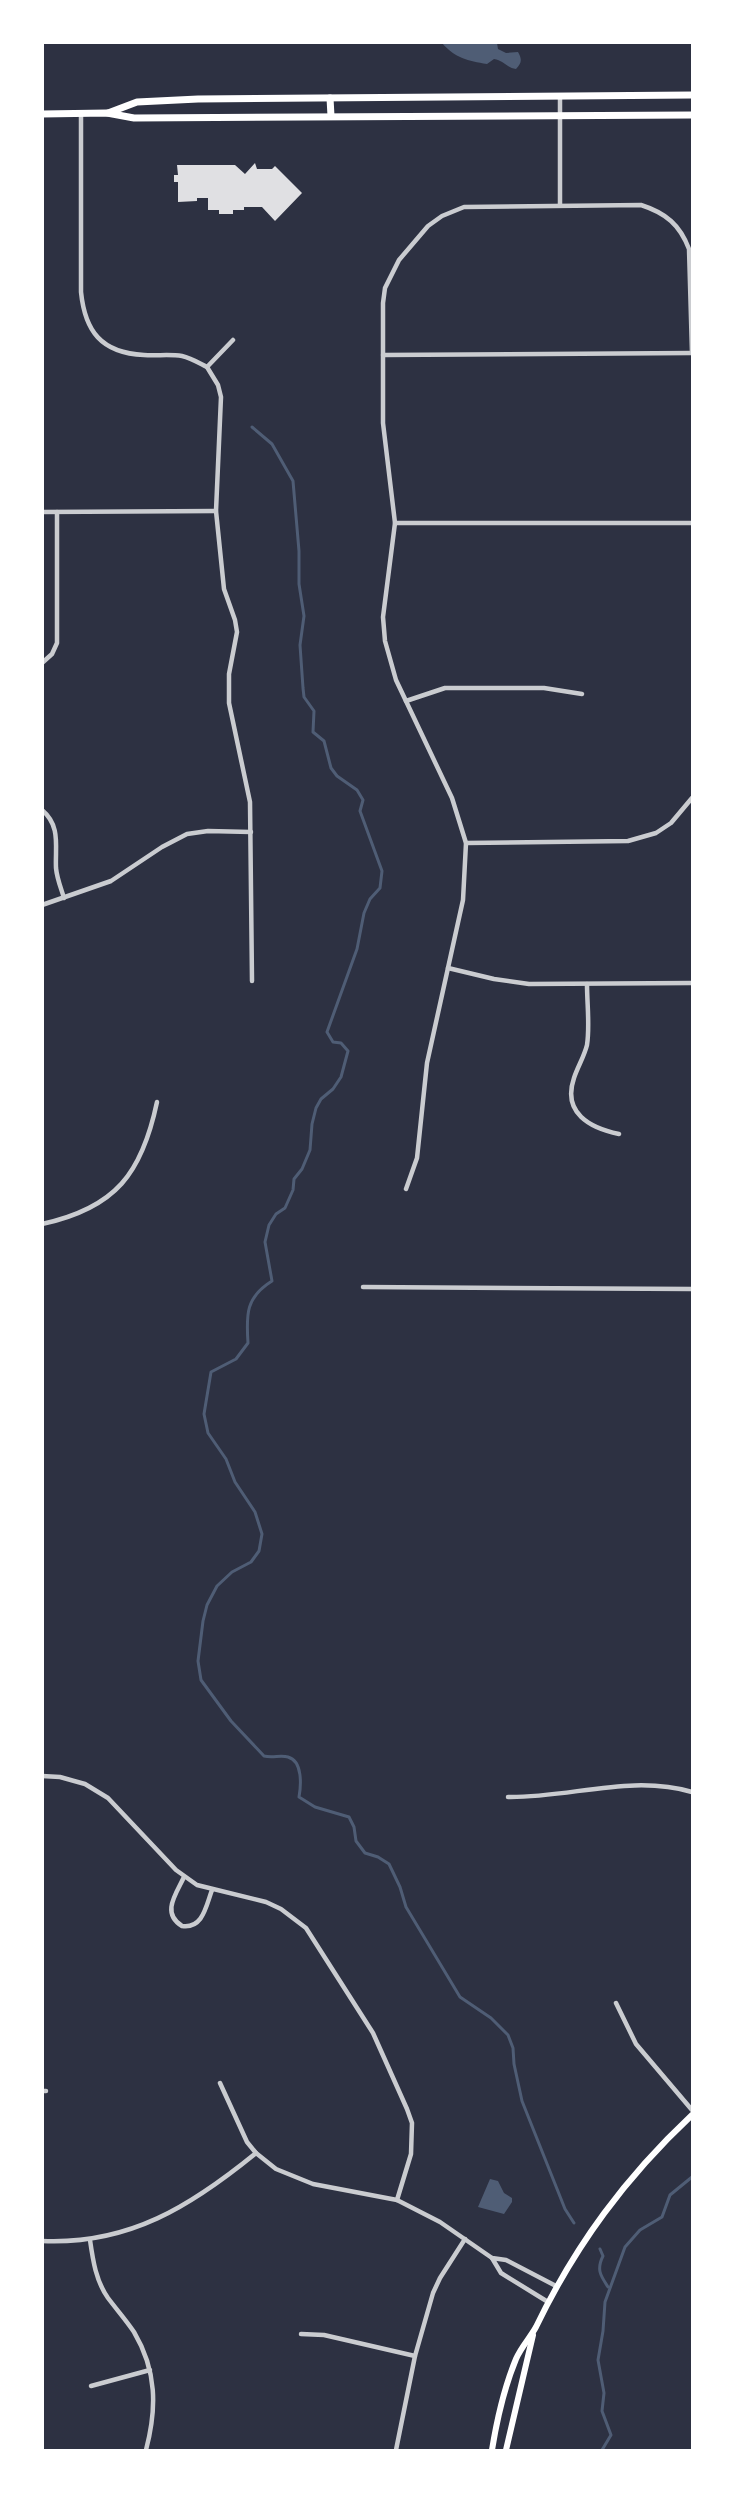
<svg xmlns="http://www.w3.org/2000/svg" width="735" height="2493" viewBox="0 0 735 2493" font-family="'Open Sans',sans-serif">
  <style>
    .water { fill: #4f5d75 }
    .lines { fill: none; stroke-linecap: round; stroke-linejoin: round }
    .stream { stroke: #4f5d75; stroke-width: 3 }
    .building { fill: #e0e0e3 }
    .minor { stroke: #caccd0; stroke-width: 4.5 }
    .secondary { stroke: #fff; stroke-width: 6 }
    .primary { stroke: #fff; stroke-width: 7 }
  </style>
  <rect width="100%" height="100%" fill="#2d3142"/>
  <g class="water">
    <path d="M 442,43 L 497,43 L 498,49 L 506,53 L 518,52 C 522,59 522,63 516,69 C 507,68 503,60 494,59 L 487,64 C 468,61 455,58 442,43 Z"/>
    <polygon points="490,2179 498,2181 504,2193 512,2198 512,2202 504,2214 478,2207"/>
  </g>
  <g class="lines">
    <g class="stream">
      <path d="M 252,427 L 272,444 L 293,481 L 299,551 L 299,584 L 304,616 L 300,645 L 303,688 L 304,697 L 314,711 L 313,732 L 324,741 L 331,768 L 337,776 L 357,790 L 363,800 L 360,811 L 382,871 L 380,888 L 370,899 L 364,913 L 357,949 L 327,1032 L 333,1042 L 341,1043 L 348,1051 L 341,1077 L 333,1089 L 321,1099 L 316,1108 L 312,1124 L 310,1150 L 302,1169 L 294,1179 L 293,1190 L 285,1208 L 276,1214 L 269,1225 L 265,1242 L 272,1281 C 246,1297 246,1314 248,1343 L 236,1359 L 211,1372 L 204,1414 L 208,1433 L 226,1459 L 235,1482 L 255,1512 L 262,1534 L 259,1551 L 251,1562 L 232,1572 L 217,1586 L 207,1605 L 203,1621 L 198,1661 L 201,1680 L 231,1721 L 264,1756 C 272,1758 281,1755 288,1757 C 303,1761 301,1786 299,1797 L 315,1807 L 349,1817 L 354,1827 L 356,1841 L 365,1853 L 378,1857 L 389,1864 L 400,1887 L 406,1907 L 460,1997 L 491,2018 L 508,2035 L 513,2048 L 514,2064 L 522,2101 L 565,2209 L 574,2223"/>
      <path d="M 600,2249 L 603,2256 C 596,2270 601,2276 608,2287"/>
      <polyline points="602,2450 611,2435 602,2411 604,2393 598,2360 603,2331 605,2302 625,2247 640,2230 662,2217 670,2195 692,2177"/>
    </g>
  </g>
  <polygon class="building" points="255,163 257,169 272,169 275,166 302,193 275,221 262,207 244,207 244,210 233,210 233,214 219,214 219,210 208,210 208,198 197,198 197,201 178,202 178,182 174,182 174,175 178,175 177,165 235,165 245,174"/>
  <g class="lines">
    <g class="minor">
      <polyline points="560,96 560,204"/>
      <path d="M 81,114 L 81,292 C 85,331 101,353 144,355 C 156,356 170,354 182,356 C 191,358 199,363 207,367"/>
      <polyline points="233,340 207,367 218,385 221,397 216,511 224,589 235,620 237,632 229,674 229,703 250,802 252,981"/>
      <polyline points="383,355 692,353"/>
      <polyline points="42,512 216,511"/>
      <polyline points="395,523 692,523"/>
      <polyline points="42,663 52,654 57,643 57,512"/>
      <polyline points="406,701 445,688 544,688 582,694"/>
      <path d="M 42,810 C 61,826 55,846 56,868 C 57,879 61,888 64,898"/>
      <polyline points="466,843 628,841 656,833 671,823 692,798"/>
      <polyline points="42,905 111,881 162,847 187,834 208,831 251,832"/>
      <polyline points="448,968 494,979 529,984 692,983"/>
      <path d="M 587,984 C 587,1004 590,1026 587,1045 C 584,1057 578,1066 574,1078 C 562,1113 590,1128 619,1134"/>
      <path d="M 406,1189 L 417,1158 L 427,1063 L 463,900 L 466,843 L 452,798 L 396,680 L 385,641 L 383,617 L 395,523 L 383,423 L 383,303 L 385,288 L 399,260 L 428,226 L 442,216 L 464,207 L 641,205 C 666,213 680,225 689,249 L 692,353"/>
      <path d="M 42,1224 C 116,1208 142,1173 157,1102"/>
      <polyline points="363,1287 692,1289"/>
      <polyline points="42,1776 60,1777 85,1784 108,1798 176,1870 197,1885 266,1902 281,1909 306,1928 373,2033 407,2109 412,2123 411,2154 397,2200"/>
      <path d="M 508,1797 C 570,1798 631,1774 692,1792"/>
      <path d="M 184,1877 C 176,1894 161,1913 182,1926 C 203,1929 206,1906 212,1890"/>
      <polyline points="616,2003 636,2044 692,2110"/>
      <polyline points="220,2083 247,2142 256,2153 276,2169 313,2184 397,2200 440,2222 492,2258 506,2260 556,2286"/>
      <polyline points="42,2091 46,2091"/>
      <path d="M 90,2240 C 93,2261 96,2281 108,2298 C 117,2310 126,2320 134,2332 C 157,2371 157,2408 146,2450"/>
      <path d="M 42,2241 C 129,2245 191,2206 256,2153"/>
      <polyline points="492,2258 501,2273 548,2302"/>
      <polyline points="301,2334 324,2335 415,2356"/>
      <polyline points="91,2386 150,2370"/>
      <polyline points="396,2450 415,2356 433,2293 440,2278 465,2239"/>
    </g>
    <g class="secondary">
      <path d="M 492,2450 C 497,2419 504,2388 516,2359 C 521,2347 530,2338 536,2327 C 576,2244 626,2177 692,2115"/>
      <polyline points="506,2450 533,2335"/>
    </g>
    <g class="primary">
      <polyline points="330,98 331,116"/>
      <polyline points="108,113 137,102 198,99 692,95"/>
      <polyline points="42,114 107,113 134,118 692,115"/>
    </g>
  </g>
  <rect width="735" height="2493" fill="none" stroke="#ffffff" stroke-width="88"/>
</svg>
